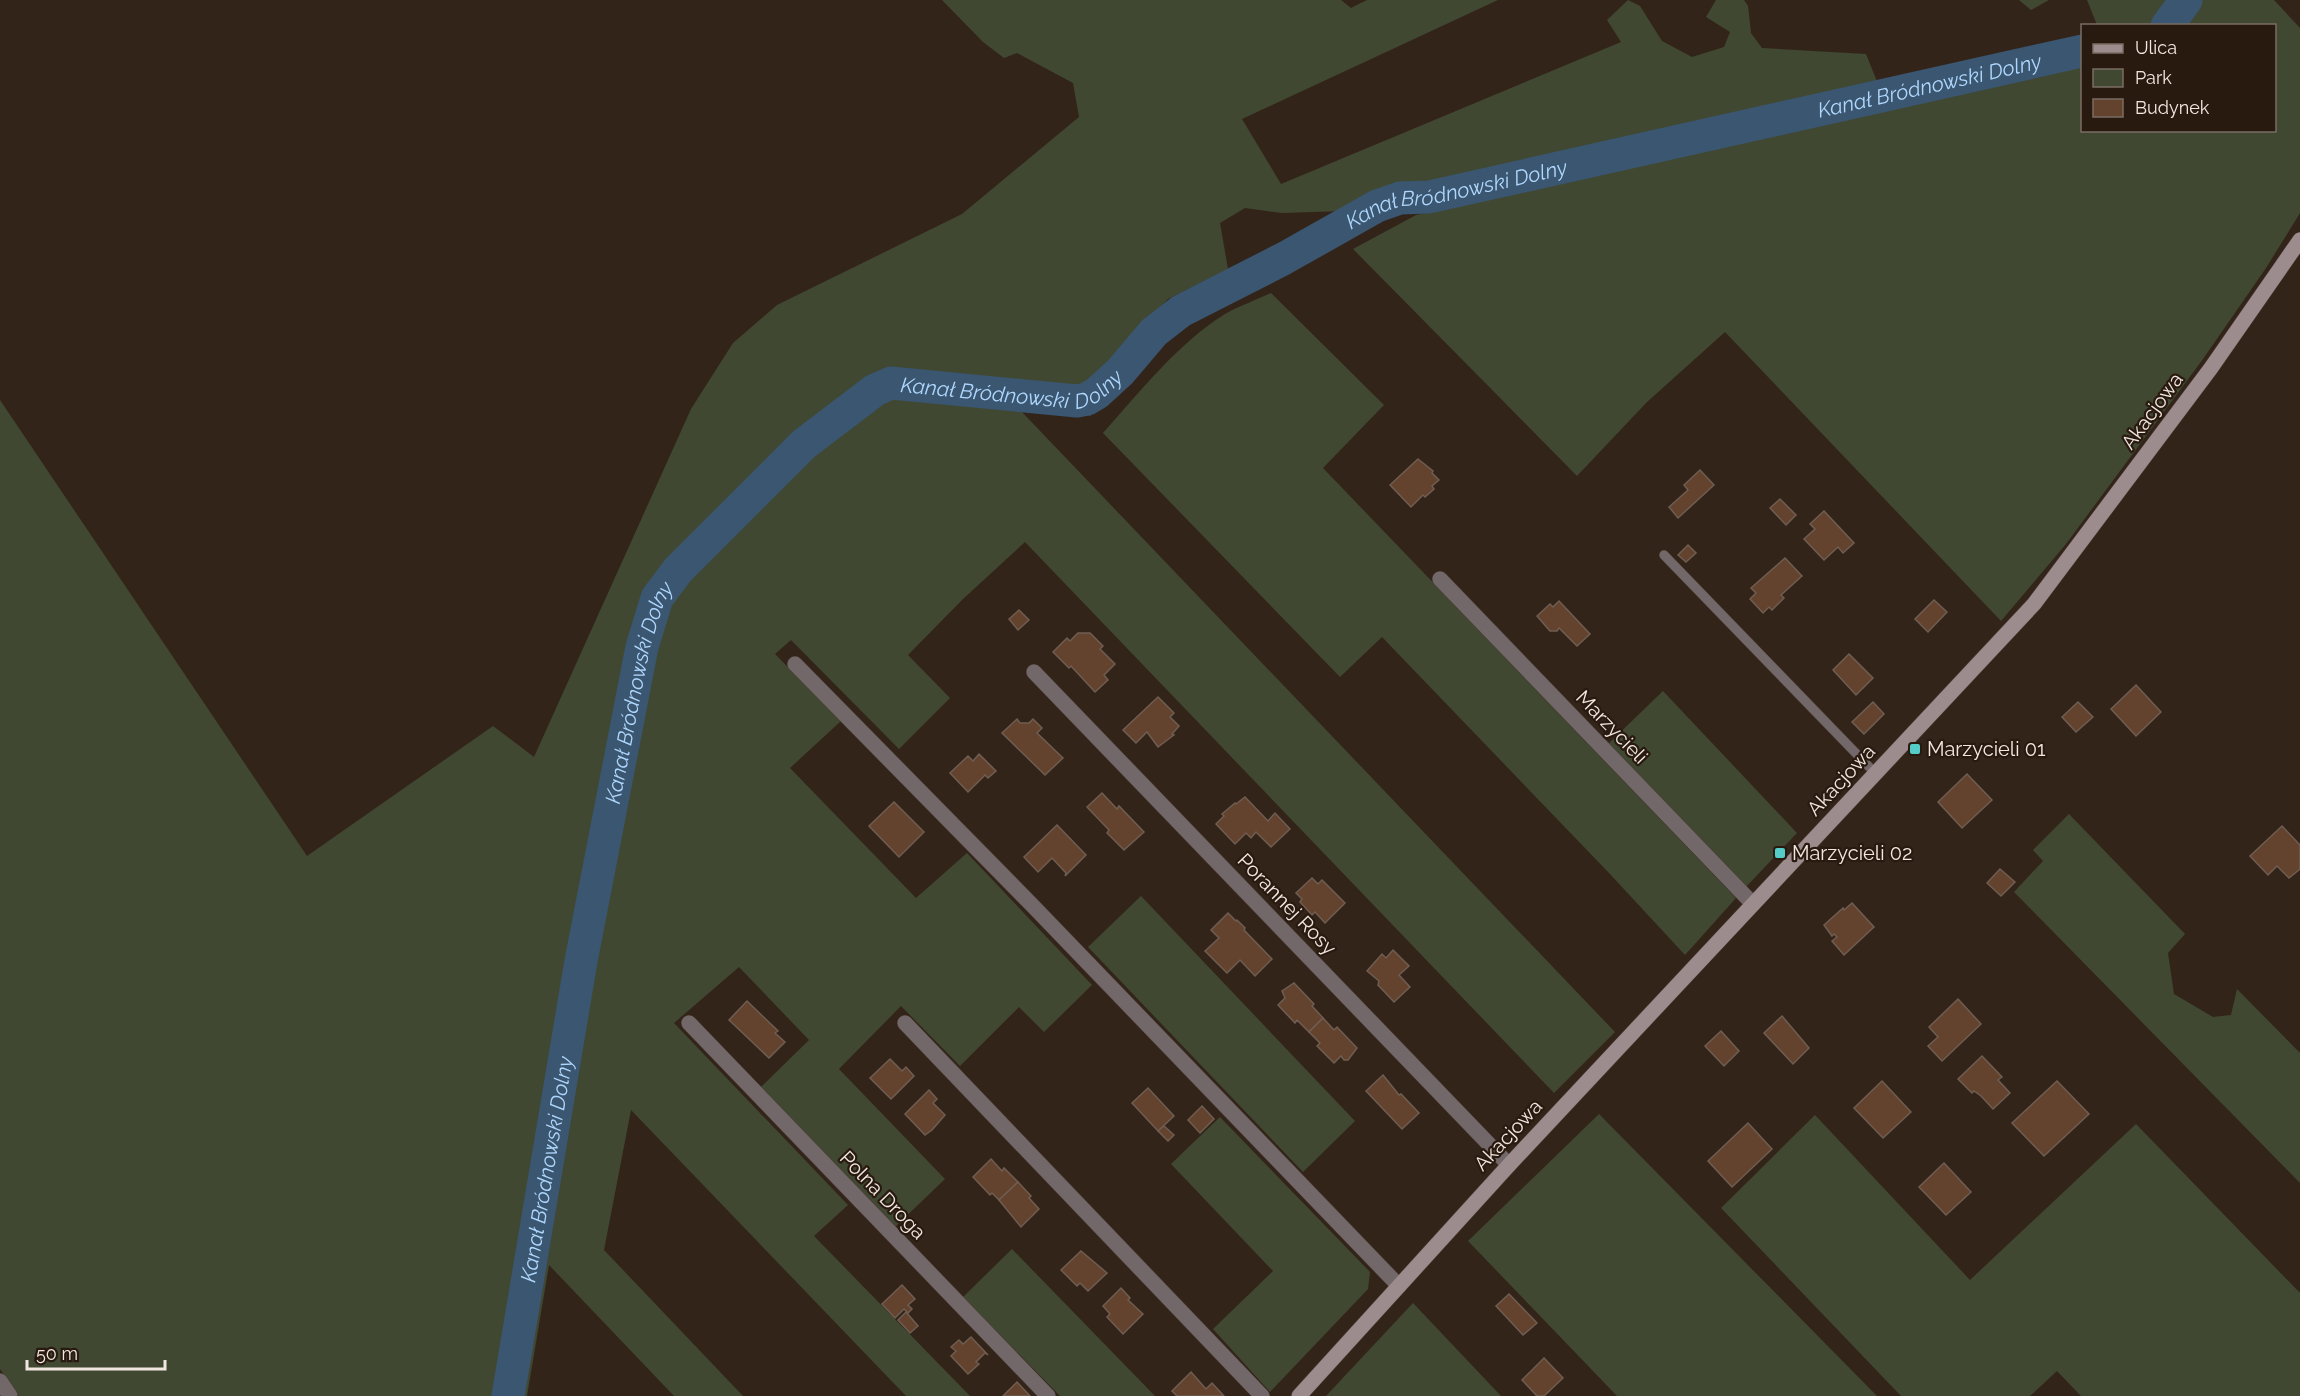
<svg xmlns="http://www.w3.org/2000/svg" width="2300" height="1396" viewBox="0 0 2300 1396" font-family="Raleway,sans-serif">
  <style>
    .green { fill: #404832 }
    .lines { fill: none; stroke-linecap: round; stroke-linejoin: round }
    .river { stroke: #3a5670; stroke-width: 33 }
    .building { fill: #63432e; stroke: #6f5d52; stroke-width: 1.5 }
    .lane-casing { stroke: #4e3f36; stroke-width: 10 }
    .street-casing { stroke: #4e3f36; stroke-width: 16 }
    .secondary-casing { stroke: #4e3f36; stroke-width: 16 }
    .lane { stroke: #736869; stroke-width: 9 }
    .street { stroke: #736869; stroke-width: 15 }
    .secondary { stroke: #9d8c8d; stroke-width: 15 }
    .poi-dot { fill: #54cdc9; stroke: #291a10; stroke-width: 2 }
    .labels { text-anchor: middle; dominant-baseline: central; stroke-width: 4.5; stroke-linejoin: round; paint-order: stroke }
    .street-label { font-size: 20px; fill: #f1e7e0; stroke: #291a10 }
    .poi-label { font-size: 20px; fill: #f1e7e0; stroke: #291a10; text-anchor: start }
    .water-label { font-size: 21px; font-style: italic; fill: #afd6fd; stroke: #291a10 }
  </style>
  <rect width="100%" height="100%" fill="#33241a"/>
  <g class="green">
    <polygon points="942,0 1341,0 1351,8 1367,0 1498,0 1242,119 1281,184 1621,42 1607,20 1628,0 1640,6 1662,41 1692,57 1724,47 1730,32 1706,17 1716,0 1744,0 1748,6 1751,33 1762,48 1866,54 1878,84 2082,39 2082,130 2274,130 2274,26 2097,25 2087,0 2274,0 2300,28 2300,213 2266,268 2203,359 2066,544 2001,621 1725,332 1647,402 1577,476 1353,249 1416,215 1457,206 1442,180 1344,211 1282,213 1245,208 1220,223 1228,269 1168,299 1081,390 1091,416 1021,411 1615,1032 1554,1093 1025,542 963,599 908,655 950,698 899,749 791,640 775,654 841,721 790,768 916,898 967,853 1092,985 1044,1032 1019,1007 960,1066 901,1006 839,1069 945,1179 895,1227 760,1088 809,1040 739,967 674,1023 848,1205 814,1236 970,1396 906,1396 631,1110 604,1250 743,1396 674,1396 549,1265 527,1396 19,1396 0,1369 0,400 307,856 493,726 534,757 691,409 733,343 777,305 962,214 1079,117 1073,83 1017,53 1004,58 983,42"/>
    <polygon points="2019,0 2049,0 2031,10"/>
    <path d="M 1271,293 L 1384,405 L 1323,468 L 1736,898 L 1685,955 L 1609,873 L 1382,637 L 1340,677 L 1103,433 C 1140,392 1177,344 1225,314 C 1239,306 1256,300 1271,293 Z"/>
    <polygon points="1663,691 1797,833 1745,888 1607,745"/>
    <polygon points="2069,814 2185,934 2168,953 2174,994 2213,1017 2231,1015 2237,989 2300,1053 2300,1183 2014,892 2043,861 2033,850"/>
    <polygon points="1141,896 1355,1121 1303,1172 1088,947"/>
    <polygon points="1599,1114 1877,1396 1617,1396 1468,1241"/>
    <polygon points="1815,1115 1970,1280 2136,1124 2300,1293 2300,1396 2081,1396 2057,1371 2030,1396 1901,1396 1721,1208"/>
    <polygon points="1220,1117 1370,1272 1368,1289 1270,1392 1213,1329 1273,1271 1171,1164"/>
    <polygon points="1012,1249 1155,1396 1060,1396 963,1297"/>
    <polygon points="1413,1303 1501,1396 1326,1396"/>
  </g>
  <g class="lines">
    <g class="river">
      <polyline points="2167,26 2186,0"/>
      <path id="s1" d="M 508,1396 L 581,961 L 642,647 L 657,598 L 678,570 L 804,444 L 875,390 L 891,383 L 1077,401 L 1087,399 L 1097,393 L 1120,372 L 1154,332 L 1181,311 L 1283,259 L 1377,206 L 1400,198 L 1429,197 L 2082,51"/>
    </g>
  </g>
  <g class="building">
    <polygon points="1418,459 1433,471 1432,473 1439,480 1432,486 1434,489 1425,497 1423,495 1411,507 1390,485"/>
    <polygon points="1700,470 1714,485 1678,518 1669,507 1688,490 1684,485"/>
    <polygon points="1780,499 1796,515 1786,525 1770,508"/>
    <polygon points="1824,511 1854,543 1843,553 1838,547 1824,560 1804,539 1815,529 1810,524"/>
    <polygon points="1688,545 1696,553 1686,562 1678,555"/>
    <polygon points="1785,558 1802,576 1781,595 1784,598 1772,610 1769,607 1763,613 1750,599 1756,593 1751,588"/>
    <polygon points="1934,600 1947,612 1928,632 1915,619"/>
    <polygon points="1559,601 1590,634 1577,646 1559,628 1557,631 1550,631 1537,616 1550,604 1553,607"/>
    <polygon points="1019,610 1029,620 1018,630 1009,619"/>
    <polygon points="1078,633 1090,633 1103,646 1100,649 1115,664 1104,675 1108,680 1095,692 1071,666 1069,668 1053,652 1067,638 1070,641"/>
    <polygon points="1849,654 1873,678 1856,695 1833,670"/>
    <polygon points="2136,685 2161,712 2136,736 2111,709"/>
    <polygon points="1158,697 1174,713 1170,717 1179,726 1172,734 1174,735 1158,747 1147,732 1136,743 1123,730"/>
    <polygon points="1873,702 1884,714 1864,734 1852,722"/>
    <polygon points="2078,702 2093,717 2076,732 2062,717"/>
    <polygon points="1017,719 1020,723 1029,723 1033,719 1042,728 1037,733 1063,758 1045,775 1002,733"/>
    <polygon points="979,754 996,771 988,778 985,775 968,792 950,773 968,756 973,761"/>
    <polygon points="1967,774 1992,800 1962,828 1938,802"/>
    <polygon points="1102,793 1117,809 1119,806 1144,832 1124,850 1107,833 1109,830 1087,807"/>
    <polygon points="1245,797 1268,821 1275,813 1290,829 1271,847 1256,832 1251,838 1246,833 1235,844 1216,824 1224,816 1222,814 1235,803 1236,804"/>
    <polygon points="894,802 924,832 899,857 869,826"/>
    <polygon points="1057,825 1086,855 1065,876 1066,873 1052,858 1038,872 1024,857"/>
    <polygon points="2282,826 2300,845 2300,869 2289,878 2277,866 2268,875 2250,856"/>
    <polygon points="2000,869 2015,882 2001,896 1987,883"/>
    <polygon points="1312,878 1318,884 1322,880 1345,903 1325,923 1315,912 1312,915 1300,902 1302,899 1296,893"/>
    <polygon points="1852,903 1874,927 1844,955 1832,941 1837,937 1834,934 1832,936 1824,925 1843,908 1844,910"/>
    <polygon points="1228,913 1236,921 1237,920 1245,928 1244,930 1272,959 1255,976 1240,960 1227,973 1205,951 1219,938 1211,930"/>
    <polygon points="1393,950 1409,966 1399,975 1410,987 1394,1002 1378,985 1379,981 1367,971 1382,954 1386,958"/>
    <polygon points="1294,983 1314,1004 1312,1006 1323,1018 1309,1032 1297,1020 1295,1023 1278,1005 1285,998 1282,991"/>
    <polygon points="1958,999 1981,1024 1942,1061 1928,1046 1938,1037 1929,1027"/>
    <polygon points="747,1001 778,1031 775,1033 785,1042 769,1058 729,1020"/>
    <polygon points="1782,1016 1809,1048 1793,1064 1764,1033"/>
    <polygon points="1323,1018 1334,1030 1337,1027 1357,1048 1348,1060 1344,1060 1341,1056 1334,1063 1317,1046 1320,1043 1309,1032"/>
    <polygon points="1721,1031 1739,1051 1724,1066 1705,1046"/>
    <polygon points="1982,1056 2002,1077 1998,1080 2010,1093 1993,1109 1981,1096 1974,1091 1972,1093 1958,1079"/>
    <polygon points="890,1059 902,1071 906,1067 914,1076 891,1099 870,1078"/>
    <polygon points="1383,1075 1399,1095 1401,1094 1419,1113 1402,1129 1366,1091"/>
    <polygon points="1882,1081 1911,1112 1883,1138 1854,1108"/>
    <polygon points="2057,1081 2089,1114 2044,1156 2012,1123"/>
    <polygon points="1148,1088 1174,1116 1158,1131 1132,1103"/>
    <polygon points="929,1090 937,1099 933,1103 945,1115 932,1130 925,1135 905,1114"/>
    <polygon points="1202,1106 1214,1119 1200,1133 1188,1120"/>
    <polygon points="1748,1123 1772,1149 1732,1187 1708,1161"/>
    <polygon points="1164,1126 1174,1135 1168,1141 1158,1131"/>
    <polygon points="991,1159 1002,1171 1004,1168 1018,1182 999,1200 992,1193 990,1195 973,1177"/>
    <polygon points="1944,1163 1971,1192 1946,1215 1919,1187"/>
    <polygon points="1018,1182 1031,1196 1029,1198 1039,1209 1021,1227 999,1200"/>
    <polygon points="1081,1251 1107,1273 1088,1291 1080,1283 1077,1286 1061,1270"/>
    <polygon points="902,1285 915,1299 908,1305 912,1309 908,1313 904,1309 895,1318 882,1304"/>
    <polygon points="1121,1288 1130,1298 1128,1300 1143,1314 1123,1334 1107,1317 1110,1314 1103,1306"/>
    <polygon points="1509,1294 1537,1323 1523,1335 1496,1306"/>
    <polygon points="906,1312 918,1326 910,1333 898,1320"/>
    <polygon points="971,1337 988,1355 985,1353 976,1362 979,1364 968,1374 951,1356 956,1351 951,1347 959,1340 963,1344"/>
    <polygon points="1544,1358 1563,1378 1544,1396 1537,1396 1522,1380"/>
    <polygon points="1191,1372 1206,1389 1212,1383 1224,1396 1177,1396 1172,1391"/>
    <polygon points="1017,1382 1030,1396 1003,1396"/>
  </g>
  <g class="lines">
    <g class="lane-casing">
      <polyline id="lane" points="1664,555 1876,774"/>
    </g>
    <g class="street-casing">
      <g id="street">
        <polyline points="1440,579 1753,904"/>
        <polyline points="795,664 1032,905 1399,1286"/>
        <polyline points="1034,672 1509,1165"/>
        <polyline points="689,1023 1048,1396"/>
        <polyline points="905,1023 1262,1396"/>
        <polyline points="0,1381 10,1396"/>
      </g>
    </g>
    <g class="secondary-casing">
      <polyline id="secondary" points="1299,1396 1509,1165 2034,604 2211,368 2300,240"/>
    </g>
    <use href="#lane" class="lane"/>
    <use href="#street" class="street"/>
    <use href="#secondary" class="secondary"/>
  </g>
  <g class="poi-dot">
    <rect x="1909" y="743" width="12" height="12" rx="3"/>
    <rect x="1774" y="847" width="12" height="12" rx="3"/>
  </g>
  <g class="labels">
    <g class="street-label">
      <text transform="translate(2152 411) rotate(-54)">Akacjowa</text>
      <text transform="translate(1612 727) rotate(46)">Marzycieli</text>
      <text transform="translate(1841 780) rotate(-47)">Akacjowa</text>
      <text transform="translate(1287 904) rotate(46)">Porannej Rosy</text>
      <text transform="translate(1508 1135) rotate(-47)">Akacjowa</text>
      <text transform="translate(883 1195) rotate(46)">Polna Droga</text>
    </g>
    <g class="poi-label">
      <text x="1927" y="749">Marzycieli 01</text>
      <text x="1792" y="853">Marzycieli 02</text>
    </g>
    <g class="water-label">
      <text stroke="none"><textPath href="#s1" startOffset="2247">Kanał Bródnowski Dolny</textPath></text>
      <text stroke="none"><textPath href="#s1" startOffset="1761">Kanał Bródnowski Dolny</textPath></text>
      <text stroke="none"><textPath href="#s1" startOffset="1256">Kanał Bródnowski Dolny</textPath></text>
      <text stroke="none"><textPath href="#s1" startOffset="716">Kanał Bródnowski Dolny</textPath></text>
      <text stroke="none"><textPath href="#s1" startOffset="230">Kanał Bródnowski Dolny</textPath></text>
    </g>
  </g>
  <rect x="2081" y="24" width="195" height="108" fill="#291a10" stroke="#796c63" stroke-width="1.5"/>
  <rect x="2093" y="44" width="30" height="9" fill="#9d8c8d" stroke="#796c63" stroke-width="1.5"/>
  <text x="2135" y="54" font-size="18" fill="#f1e7e0">Ulica</text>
  <rect x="2093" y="69" width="30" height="18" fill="#404832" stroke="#796c63" stroke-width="1.5"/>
  <text x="2135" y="84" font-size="18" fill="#f1e7e0">Park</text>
  <rect x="2093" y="99" width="30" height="18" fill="#63432e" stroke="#796c63" stroke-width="1.5"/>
  <text x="2135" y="114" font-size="18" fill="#f1e7e0">Budynek</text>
  <path d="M27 1360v9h138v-9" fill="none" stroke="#f1e7e0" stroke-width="3"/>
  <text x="36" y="1360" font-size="18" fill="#f1e7e0" stroke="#291a10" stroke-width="4.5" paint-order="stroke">50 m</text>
</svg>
